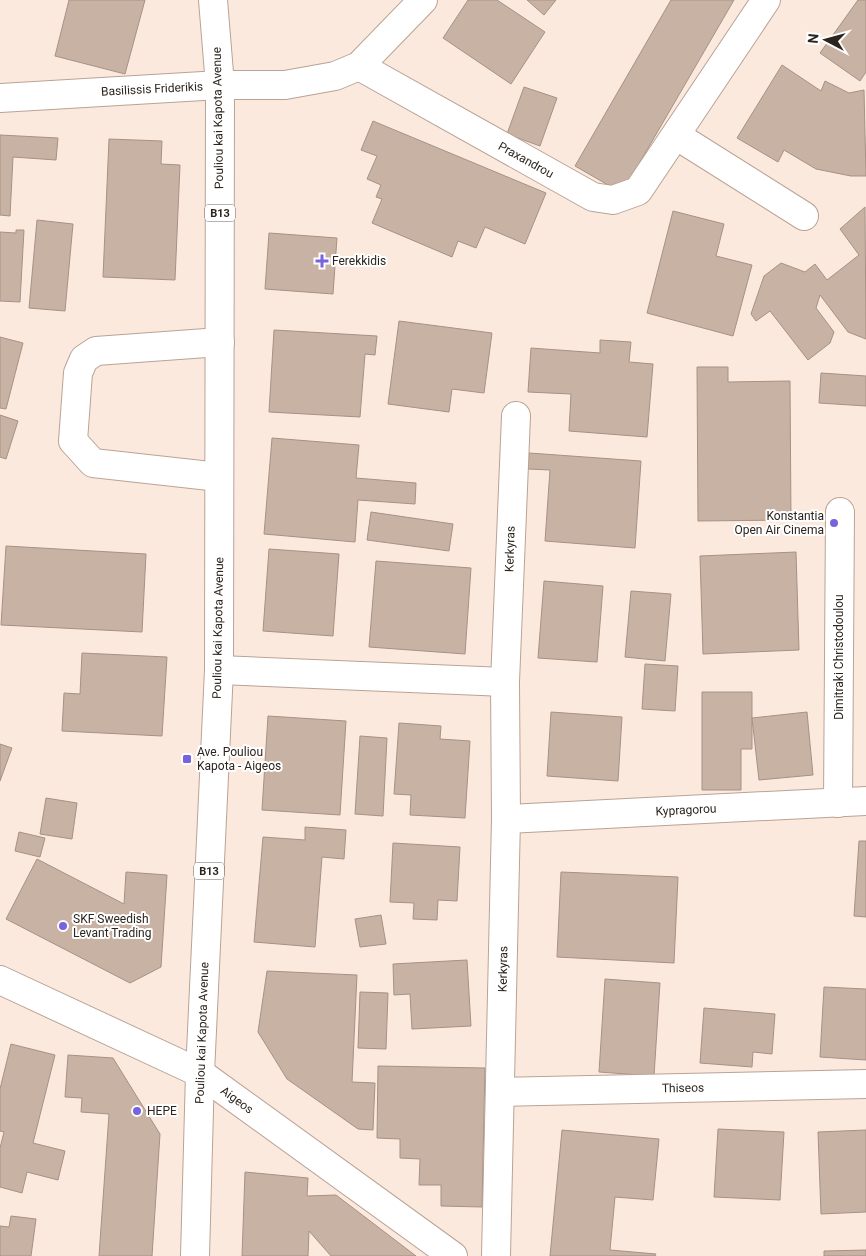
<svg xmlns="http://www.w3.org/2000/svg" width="866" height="1256" viewBox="0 0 866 1256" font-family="Roboto,sans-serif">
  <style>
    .building { fill: #c8b2a4; stroke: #a69184 }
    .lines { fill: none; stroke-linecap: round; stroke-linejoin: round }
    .minor-casing { stroke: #b9a395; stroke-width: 30 }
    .major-casing { stroke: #b9a395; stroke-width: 30 }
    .minor { stroke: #fff; stroke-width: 28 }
    .major { stroke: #fff; stroke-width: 28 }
    .poi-dot { fill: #7663dd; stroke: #fff; stroke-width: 2 }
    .labels { text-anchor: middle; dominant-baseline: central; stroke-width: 4; stroke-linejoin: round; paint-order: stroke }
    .shield { fill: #fff; stroke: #6b6662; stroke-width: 1 }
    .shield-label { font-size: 11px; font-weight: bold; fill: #2c241e }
    .street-label { font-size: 12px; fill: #2c241e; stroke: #fff }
    .poi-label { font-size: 12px; fill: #2c241e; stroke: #fff; text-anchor: start }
  </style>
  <rect width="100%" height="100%" fill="#fce9de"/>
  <g class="building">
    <polygon points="69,0 145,0 125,74 55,56"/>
    <polygon points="468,0 497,0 545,32 511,84 443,38"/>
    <polygon points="527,0 556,0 544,15"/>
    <polygon points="671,0 734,0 622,193 575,166"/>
    <polygon points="858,0 866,0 866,72 860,81 820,53"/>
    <polygon points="782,65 821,91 825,81 849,93 864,90 866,176 851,176 816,169 784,150 778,162 737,138"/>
    <polygon points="524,87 557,98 540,146 507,134"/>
    <polygon points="373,121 546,193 525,244 485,227 476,248 458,241 452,257 372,223 382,199 376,197 381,185 367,179 377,156 361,150"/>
    <polygon points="0,135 58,138 56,160 13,157 10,216 0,215"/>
    <polygon points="109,139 162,141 161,164 180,165 175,280 103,277"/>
    <polygon points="865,207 866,339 848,332 820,295 816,308 834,332 830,343 808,360 770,311 756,321 751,314 764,276 781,263 805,272 815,264 827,280 859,255 840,229"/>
    <polygon points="673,211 724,224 716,256 752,265 733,336 647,313"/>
    <polygon points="37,220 73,224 65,311 29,308"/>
    <polygon points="16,230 24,230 20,302 0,301 0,232 16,233"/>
    <polygon points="269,233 337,238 333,294 265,289"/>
    <polygon points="399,321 492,333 484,393 452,389 449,412 388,404"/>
    <polygon points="274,330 377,336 375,355 365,354 360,417 269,412"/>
    <polygon points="0,337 23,343 6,409 0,408"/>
    <polygon points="600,340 631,342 629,362 653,364 647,437 569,431 571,394 528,392 531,348 600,353"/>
    <polygon points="697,367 728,367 728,382 790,381 791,520 698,521"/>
    <polygon points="821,373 866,376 866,406 819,403"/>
    <polygon points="0,415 18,421 6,459 0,457"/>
    <polygon points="272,438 359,445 356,478 416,483 415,504 358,500 355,542 264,534"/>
    <polygon points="529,453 641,461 635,548 545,541 550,470 528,469"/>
    <polygon points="371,512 453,524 449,551 367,540"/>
    <polygon points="6,546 146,554 142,632 1,625"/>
    <polygon points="269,549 339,554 333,636 263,631"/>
    <polygon points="796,552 799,650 703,654 700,556"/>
    <polygon points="376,561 471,568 465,654 369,647"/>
    <polygon points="544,581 603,586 597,662 538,658"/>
    <polygon points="631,591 671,594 665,661 625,657"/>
    <polygon points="82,653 167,657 162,736 62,731 64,693 80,694"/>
    <polygon points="645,664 678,666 675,711 642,709"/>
    <polygon points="702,692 752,692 752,749 741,749 741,790 702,790"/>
    <polygon points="551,712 622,717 618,781 547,776"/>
    <polygon points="807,712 813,775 759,780 752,718"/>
    <polygon points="268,716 346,721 340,815 262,810"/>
    <polygon points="399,723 441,726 440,739 470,741 465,818 410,815 411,795 394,794"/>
    <polygon points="360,736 387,738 383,816 355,814"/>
    <polygon points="0,744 12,748 0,781"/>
    <polygon points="46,798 77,803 72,839 40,834"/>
    <polygon points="305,827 346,830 344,859 322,857 315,947 254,942 263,837 305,840"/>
    <polygon points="19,832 45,838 40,857 15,851"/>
    <polygon points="859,841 866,841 866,917 854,916"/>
    <polygon points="393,843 460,847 457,901 438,900 437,920 413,919 414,903 390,902"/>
    <polygon points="37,859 124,904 126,872 167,875 161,967 130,983 6,919"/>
    <polygon points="561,872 678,877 674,963 557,957"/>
    <polygon points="381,915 386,944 360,947 355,919"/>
    <polygon points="467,960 471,1026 412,1029 410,994 394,995 393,964"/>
    <polygon points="267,971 357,975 352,1082 375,1083 373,1130 358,1129 287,1079 258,1032"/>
    <polygon points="605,979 660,983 654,1076 599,1072"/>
    <polygon points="824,987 866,989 866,1060 820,1057"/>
    <polygon points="360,992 388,993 386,1049 358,1048"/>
    <polygon points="704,1008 775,1014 772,1054 753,1052 752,1067 700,1063"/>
    <polygon points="11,1044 55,1055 33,1143 65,1151 58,1180 27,1172 22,1193 0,1187 0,1148 4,1132 0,1131 0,1089"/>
    <polygon points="68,1055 113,1058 160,1134 152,1256 99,1256 109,1114 81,1112 82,1098 65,1097"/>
    <polygon points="378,1066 485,1068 482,1207 441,1206 441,1185 419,1185 420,1159 400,1158 400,1139 377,1138"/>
    <polygon points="718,1129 784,1132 780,1200 714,1197"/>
    <polygon points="562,1130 659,1139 653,1200 615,1197 610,1250 656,1254 655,1256 550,1256"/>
    <polygon points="866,1130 866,1212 821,1214 818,1132"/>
    <polygon points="245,1172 308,1178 307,1196 336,1195 416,1256 331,1256 309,1231 308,1256 242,1256"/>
    <polygon points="11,1216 36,1219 31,1256 0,1256 0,1226 9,1227"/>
    <polygon points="866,1250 866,1256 824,1256 824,1251"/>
  </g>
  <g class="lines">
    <g class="minor-casing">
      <g id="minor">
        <polyline points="359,66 593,197 613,200 638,191 766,0"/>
        <polyline points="0,98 220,85 285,85 335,76 359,66 423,0"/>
        <polyline points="677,136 804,216"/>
        <polyline points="219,477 93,463 73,441 78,373 84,359 96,351 220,342"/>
        <polyline points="219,670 505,682"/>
        <polyline points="838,803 840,512"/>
        <polyline points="506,819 866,801"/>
        <polyline points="0,980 200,1073 453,1256"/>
        <polyline points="500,1092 866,1084"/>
        <polyline points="496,1256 506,819 505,682 516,416"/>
      </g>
    </g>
    <g class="major-casing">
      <polyline id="major" points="195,1256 200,1073 219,670 220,85 213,0"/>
    </g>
    <use href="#minor" class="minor"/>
    <use href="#major" class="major"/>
  </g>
  <g class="poi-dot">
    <path d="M319.5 253.5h5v5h5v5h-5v5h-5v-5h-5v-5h5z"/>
    <circle cx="834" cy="523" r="5"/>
    <rect x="182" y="754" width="10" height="10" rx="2.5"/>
    <circle cx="63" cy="926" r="5"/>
    <circle cx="137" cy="1111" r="5"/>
  </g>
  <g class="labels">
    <g class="shield">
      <rect x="205" y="204.5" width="30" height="17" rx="4"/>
      <rect x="194" y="862.5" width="30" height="17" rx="4"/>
    </g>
    <g class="shield-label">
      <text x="220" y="213">B13</text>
      <text x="209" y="871">B13</text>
    </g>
    <g class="street-label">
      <text transform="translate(152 89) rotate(-3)">Basilissis Friderikis</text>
      <text transform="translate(218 118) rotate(-91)">Pouliou kai Kapota Avenue</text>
      <text transform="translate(526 160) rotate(29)">Praxandrou</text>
      <text transform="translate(510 549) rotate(-88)">Kerkyras</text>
      <text transform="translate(218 628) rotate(-89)">Pouliou kai Kapota Avenue</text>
      <text transform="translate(839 657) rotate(-90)">Dimitraki Christodoulou</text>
      <text transform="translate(686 810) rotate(-3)">Kypragorou</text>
      <text transform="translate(503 969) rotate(-89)">Kerkyras</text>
      <text transform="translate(202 1033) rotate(-88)">Pouliou kai Kapota Avenue</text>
      <text transform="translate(683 1088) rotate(-1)">Thiseos</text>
      <text transform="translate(237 1100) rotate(36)">Aigeos</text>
    </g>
    <g class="poi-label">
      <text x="332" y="261">Ferekkidis</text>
      <text x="824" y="516" text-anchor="end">Konstantia<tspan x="824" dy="14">Open Air Cinema</tspan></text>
      <text x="197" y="752">Ave. Pouliou<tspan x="197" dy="14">Kapota - Aigeos</tspan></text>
      <text x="73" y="919">SKF Sweedish<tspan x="73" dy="14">Levant Trading</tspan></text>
      <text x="147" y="1111">HEPE</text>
    </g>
  </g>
  <g transform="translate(826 40) rotate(276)" stroke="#ffffff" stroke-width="4" paint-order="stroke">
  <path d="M0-4L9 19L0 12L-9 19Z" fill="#2c241e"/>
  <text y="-8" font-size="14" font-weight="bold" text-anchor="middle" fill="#2c241e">N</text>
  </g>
</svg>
